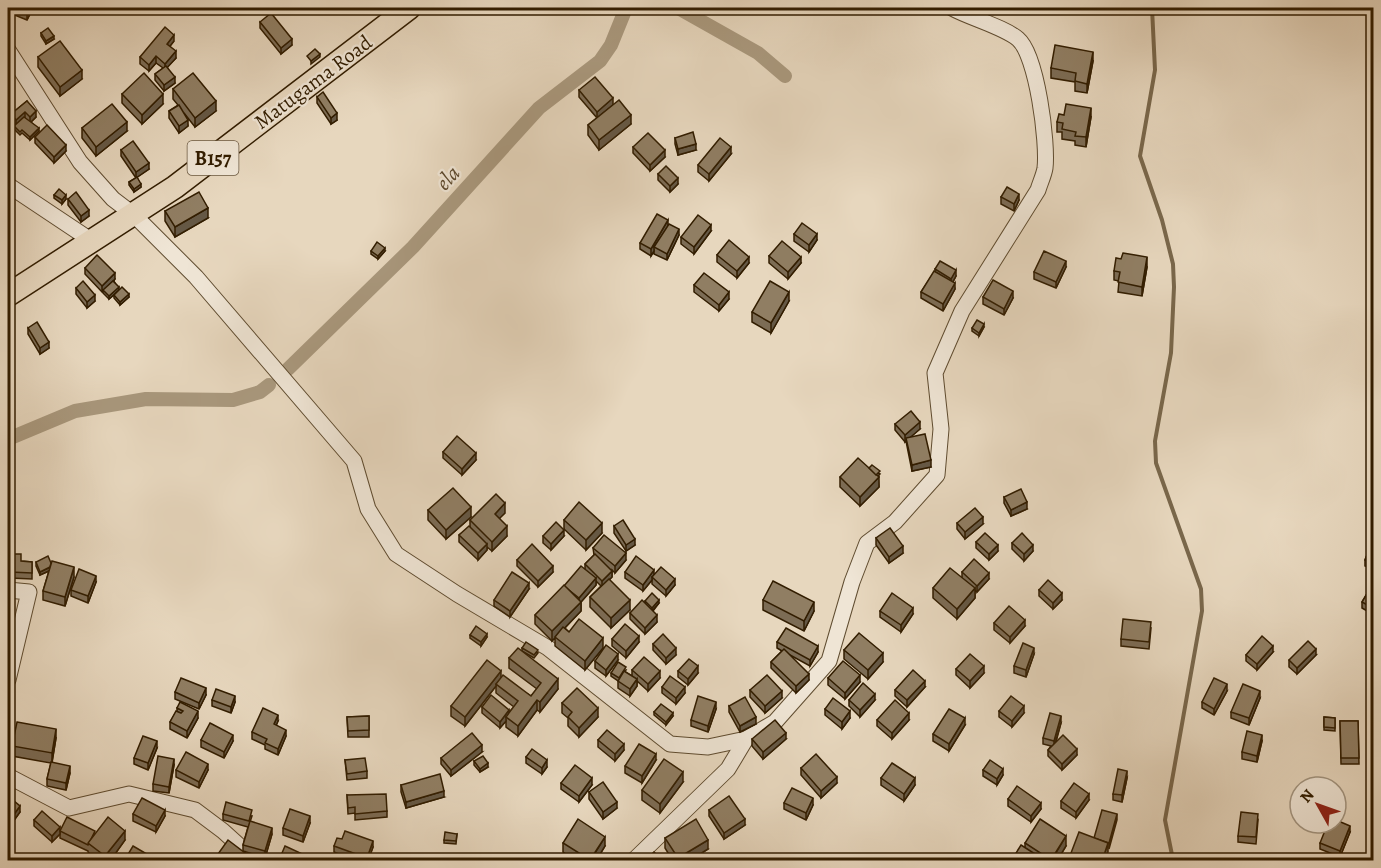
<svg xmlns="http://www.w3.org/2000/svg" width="1381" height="868" viewBox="0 0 1381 868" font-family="Alegreya,serif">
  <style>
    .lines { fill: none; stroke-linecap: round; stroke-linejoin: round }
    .stream { stroke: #79674b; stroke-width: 4 }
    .canal { stroke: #a9987d; stroke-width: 14 }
    .street-casing { stroke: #5f4c30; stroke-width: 17 }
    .primary-casing { stroke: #321d00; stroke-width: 25 }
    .street { stroke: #efe5d5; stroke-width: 15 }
    .primary { stroke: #e7d7be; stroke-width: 22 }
    .wall { fill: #7c6c55; stroke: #321d00; stroke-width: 1.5 }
    .shaded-wall { fill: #655845; stroke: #321d00; stroke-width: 1.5 }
    .building { fill: #907e63; stroke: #321d00; stroke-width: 1.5 }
    .labels { text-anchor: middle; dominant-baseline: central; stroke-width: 4.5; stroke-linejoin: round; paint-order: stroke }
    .shield { fill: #efe5d5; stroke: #6b5940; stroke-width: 1.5 }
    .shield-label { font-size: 20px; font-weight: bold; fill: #321d00 }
    .street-label { font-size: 21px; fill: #321d00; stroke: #efe5d5 }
    .water-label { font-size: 22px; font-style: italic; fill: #5c482c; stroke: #efe5d5 }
  </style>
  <rect width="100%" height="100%" fill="#e7d7be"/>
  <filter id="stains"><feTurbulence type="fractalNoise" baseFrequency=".00333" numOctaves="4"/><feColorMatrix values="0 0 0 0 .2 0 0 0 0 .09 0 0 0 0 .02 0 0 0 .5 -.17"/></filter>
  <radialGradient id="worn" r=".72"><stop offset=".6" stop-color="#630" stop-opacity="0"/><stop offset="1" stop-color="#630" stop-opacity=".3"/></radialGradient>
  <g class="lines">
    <polyline class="stream" points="1152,8 1155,70 1140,156 1162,220 1173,264 1174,287 1171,353 1155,441 1156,463 1201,589 1202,611 1165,820 1173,860"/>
    <g class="canal">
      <polyline points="678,8 758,53 785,76"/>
      <polyline points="288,369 413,247 539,108 600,61 611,45 626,8"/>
      <polyline points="8,439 75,411 146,399 233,400 260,392 269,385"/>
    </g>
    <g class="street-casing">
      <g id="street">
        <path d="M 8,50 L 80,162 L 113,199 L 134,215 L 196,277 L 354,461 L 368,509 L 396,554 L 457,594 L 548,648 L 670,744 L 708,747 L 746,739 L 775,722 L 829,661 L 852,582 L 867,543 L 895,522 L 937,475 L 941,429 L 935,373 L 962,311 L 1038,190 C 1040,183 1044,175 1045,168 C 1048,143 1037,55 1018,39 C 1004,27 970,18 952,8"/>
        <polyline points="8,185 92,241"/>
        <polyline points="8,590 29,592 8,680"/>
        <polyline points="8,776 69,808 129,794 195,810 223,831 255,860"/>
        <polyline points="634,860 728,769 746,739"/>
      </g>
    </g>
    <g class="primary-casing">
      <polyline id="primary" points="8,295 175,187 409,8"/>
    </g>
    <use href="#street" class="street"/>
    <use href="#primary" class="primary"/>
  </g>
  <g class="wall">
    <polygon points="12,8 33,8 27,20 12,14"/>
    <polygon points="260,22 292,45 281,54 260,28"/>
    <polygon points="41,33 54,39 46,44 41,36"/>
    <polygon points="174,41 170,46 176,58 167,67 175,83 164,91 155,80 155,74 163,68 156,63 149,71 140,64 140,57"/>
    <polygon points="38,57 82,79 60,96 38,67"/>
    <polygon points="1093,61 1087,93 1075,91 1075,82 1051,78 1051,68"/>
    <polygon points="173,89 216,111 195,127 184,113 188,126 179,133 169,118 169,111 178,105 173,99"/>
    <polygon points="579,90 613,105 631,124 599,150 588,135 588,125 597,118 579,97"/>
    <polygon points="122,94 163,104 142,124 122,103"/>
    <polygon points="317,97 337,120 331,124 317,103"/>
    <polygon points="27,101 36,117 31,122 39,131 30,140 22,133 20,135 14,129 15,125 11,121 11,114"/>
    <polygon points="1091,117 1086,147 1075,145 1075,141 1062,139 1062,132 1057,132 1057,122"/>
    <polygon points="82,128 127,131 96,156 82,138"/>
    <polygon points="35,137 66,151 54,163 35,143"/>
    <polygon points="675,138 696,150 678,155 675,144"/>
    <polygon points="633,147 665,157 650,171 633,153"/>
    <polygon points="121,150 149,169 137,177 141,187 134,192 129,185 129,182 136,178 121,156"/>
    <polygon points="731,154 709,181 698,172 698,165"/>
    <polygon points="658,174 678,184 670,192 658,180"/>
    <polygon points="54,195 66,199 62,204 54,198"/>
    <polygon points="1001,197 1019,200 1014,211 1001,204"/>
    <polygon points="68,199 89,216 81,222 68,205"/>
    <polygon points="165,211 208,218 175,237 165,221"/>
    <polygon points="668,225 679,235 667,260 654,254 654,251 651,256 640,249 640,243"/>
    <polygon points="711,231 694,254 681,244 681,237"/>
    <polygon points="794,234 817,240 809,252 794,241"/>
    <polygon points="371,251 385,251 378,259 371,254"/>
    <polygon points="717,255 749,263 737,278 717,262"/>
    <polygon points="769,256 801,263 788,279 769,263"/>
    <polygon points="1066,267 1056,288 1034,279 1034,272"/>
    <polygon points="1147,267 1142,296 1118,292 1119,281 1114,280 1114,271"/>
    <polygon points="85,268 115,279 114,281 119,290 129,297 120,305 114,298 114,295 109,299 103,293 103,291 102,292 85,274"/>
    <polygon points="935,269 956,276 953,282 955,289 943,311 921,298 921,292 935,271"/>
    <polygon points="694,285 729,299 719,311 694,292"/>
    <polygon points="76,288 95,301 87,308 76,294"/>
    <polygon points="983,297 1013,298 1004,315 983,304"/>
    <polygon points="789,301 771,333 752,322 752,312"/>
    <polygon points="984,327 979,336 972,331 972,328"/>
    <polygon points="28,328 49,348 40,354 28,334"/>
    <polygon points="895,424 920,429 910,437 931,467 912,471 906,441 905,442 895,430"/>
    <polygon points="443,452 476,460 462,475 443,458"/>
    <polygon points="869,468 880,474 878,476 879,487 860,506 840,487 840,477"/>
    <polygon points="1004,497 1027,509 1011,516 1004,503"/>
    <polygon points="428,510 471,517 446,539 428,520"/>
    <polygon points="505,513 499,518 507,536 492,551 487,547 487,550 478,560 459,542 459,535 470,527 470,520"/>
    <polygon points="564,520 602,533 586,550 564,529"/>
    <polygon points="957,523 983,524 965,539 957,529"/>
    <polygon points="614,526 635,545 626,551 614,533"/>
    <polygon points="543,536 564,536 551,550 543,543"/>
    <polygon points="1374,537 1374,569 1365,566 1365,560"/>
    <polygon points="876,538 903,553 889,563 876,545"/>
    <polygon points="976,542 998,551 989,560 976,548"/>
    <polygon points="1012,543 1033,551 1024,561 1012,549"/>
    <polygon points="593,548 626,560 615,573 612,570 612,577 609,580 630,610 611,628 590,607 590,597 601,586 596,581 596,585 581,602 581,611 565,628 569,632 603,648 585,670 555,646 555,638 552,641 535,624 535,615 585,569 585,564 594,555"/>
    <polygon points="11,554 21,561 32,562 32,579 10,578"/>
    <polygon points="517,560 553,572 538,587 517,566"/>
    <polygon points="36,562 51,563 74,577 65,606 43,600 43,591 49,571 40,575 36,566"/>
    <polygon points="625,572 654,574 675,585 666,596 652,584 652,580 643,591 625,578"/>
    <polygon points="962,572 989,579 977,592 975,590 975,598 957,619 933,598 933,588 962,578"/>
    <polygon points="96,582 88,603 71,596 71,590"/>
    <polygon points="1374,582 1374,615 1362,608 1362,602"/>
    <polygon points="529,589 510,617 494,606 494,600"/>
    <polygon points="1039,590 1062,600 1053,609 1039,596"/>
    <polygon points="763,600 814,611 804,631 763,610"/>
    <polygon points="645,601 659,603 653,611 657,622 645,634 630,619 630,613 645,603"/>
    <polygon points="880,611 913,614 901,632 880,617"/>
    <polygon points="994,623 1025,626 1010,643 994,630"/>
    <polygon points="1151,628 1149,649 1121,646 1121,639"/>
    <polygon points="470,635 487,637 481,646 470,638"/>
    <polygon points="612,639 639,642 626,658 612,646"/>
    <polygon points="777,642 818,652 810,666 790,655 809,680 796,693 771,668 771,662 782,651 777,648"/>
    <polygon points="653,644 676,655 666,664 653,650"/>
    <polygon points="522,648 538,653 534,658 522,651"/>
    <polygon points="844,650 883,662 868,679 844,659"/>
    <polygon points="1273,652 1257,670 1246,661 1246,655"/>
    <polygon points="1034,654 1026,677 1014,673 1014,666"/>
    <polygon points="1316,655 1297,674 1289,667 1289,660"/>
    <polygon points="509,658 558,689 540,712 537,710 518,736 506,727 506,721 500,728 482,713 482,707 509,712 514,707 496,693 496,686 465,726 451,716 451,706 501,678 531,696 537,689 509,668"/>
    <polygon points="618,660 606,676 595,668 595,661"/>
    <polygon points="956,669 984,673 970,688 956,675"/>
    <polygon points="626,670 625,672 632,676 632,670 660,678 648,691 637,681 637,686 630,696 618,688 618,681 611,676 611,673"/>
    <polygon points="678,671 698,673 688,685 678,677"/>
    <polygon points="1374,676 1374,690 1370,688 1370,681"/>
    <polygon points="828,678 860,682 845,699 828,685"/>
    <polygon points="662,687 685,693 676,704 662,693"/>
    <polygon points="925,687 907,707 895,696 895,690"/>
    <polygon points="750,690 782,698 765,713 750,697"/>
    <polygon points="1227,691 1214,715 1202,708 1202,702"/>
    <polygon points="175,692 206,695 199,709 175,699"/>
    <polygon points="1260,698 1249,725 1231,718 1231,712"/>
    <polygon points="212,700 235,702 231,713 212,706"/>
    <polygon points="849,700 875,700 860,717 849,706"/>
    <polygon points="562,703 598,717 579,737 568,726 568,718 562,713"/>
    <polygon points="729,706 756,724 740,732 729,712"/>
    <polygon points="177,708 198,718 187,738 170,729 170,722 177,711"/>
    <polygon points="716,709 708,732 691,726 691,720"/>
    <polygon points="825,709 850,718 842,729 825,715"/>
    <polygon points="1368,709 1374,709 1374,739 1367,739"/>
    <polygon points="999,711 1024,713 1012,727 999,717"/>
    <polygon points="654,712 673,716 666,725 654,715"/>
    <polygon points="369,716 369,737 348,737 347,717"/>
    <polygon points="1324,717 1335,718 1335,731 1324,730"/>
    <polygon points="877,720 909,720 892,739 877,726"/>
    <polygon points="278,721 276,725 286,736 278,755 265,749 265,745 252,739 252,732"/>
    <polygon points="1340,721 1358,721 1359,764 1341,764"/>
    <polygon points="1061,723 1056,742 1077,755 1062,770 1048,756 1048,750 1051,746 1043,744 1043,738"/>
    <polygon points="965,725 949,751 933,741 933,734"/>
    <polygon points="56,738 52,762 70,773 66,790 47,786 47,779 51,763 12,756 12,746"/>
    <polygon points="752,739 786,739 763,759 752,746"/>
    <polygon points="201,740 233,741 224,758 201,747"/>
    <polygon points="598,740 624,750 615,761 598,747"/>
    <polygon points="1262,741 1257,762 1242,759 1242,752"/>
    <polygon points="157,748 148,770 134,764 134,758"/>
    <polygon points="482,752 451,776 441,764 441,758"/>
    <polygon points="526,757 547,767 542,774 526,763"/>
    <polygon points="345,760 367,771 367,778 347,780"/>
    <polygon points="656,760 642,783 625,773 625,766"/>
    <polygon points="474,761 488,767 480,772 474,765"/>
    <polygon points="174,765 169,793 153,791 153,784"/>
    <polygon points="801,768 837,783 821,798 801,775"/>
    <polygon points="176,770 208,770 199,788 176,777"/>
    <polygon points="983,770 1003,775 997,785 983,776"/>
    <polygon points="881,778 915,785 904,801 881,785"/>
    <polygon points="1127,778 1122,802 1113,800 1113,794"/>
    <polygon points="683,782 660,813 642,800 642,790"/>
    <polygon points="561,783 592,785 579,802 561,789"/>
    <polygon points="401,785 444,797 406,808 401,792"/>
    <polygon points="589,792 617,808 603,819 589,799"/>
    <polygon points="347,795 387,811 387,817 355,820 355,813 348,814"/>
    <polygon points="8,796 20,812 10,826 8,825"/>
    <polygon points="1008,799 1041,809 1031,822 1008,806"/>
    <polygon points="1089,800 1076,818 1061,808 1061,801"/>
    <polygon points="784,803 813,805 806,820 784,809"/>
    <polygon points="709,810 745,825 724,839 709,816"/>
    <polygon points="133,814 165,816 156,832 133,821"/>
    <polygon points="223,814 252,816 250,822 272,834 265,858 243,851 243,845 248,827 223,820"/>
    <polygon points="34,820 60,834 52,842 34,826"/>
    <polygon points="1258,820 1256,844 1238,842 1238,836"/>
    <polygon points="310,823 303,842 283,835 283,828"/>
    <polygon points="60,831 95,834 125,840 110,861 98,861 88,852 88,851 60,838"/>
    <polygon points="1350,832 1340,857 1320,849 1320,843"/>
    <polygon points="457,834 456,844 444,843 444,840"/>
    <polygon points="665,838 708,849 689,861 673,861 665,848"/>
    <polygon points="563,843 605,846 596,861 576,861 563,852"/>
    <polygon points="1025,843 1066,846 1057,861 1011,861 1025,847"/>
    <polygon points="334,846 373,847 368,860 371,861 356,861 334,852"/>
  </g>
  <g class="shaded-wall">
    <polygon points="30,8 33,8 27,20 27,14"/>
    <polygon points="174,35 174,41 167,50 167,44"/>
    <polygon points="54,36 54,39 46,44 46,41"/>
    <polygon points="292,39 292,45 281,54 281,48"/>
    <polygon points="176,51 176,58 165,70 165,64"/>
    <polygon points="1093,52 1093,61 1087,93 1087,84"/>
    <polygon points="320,54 320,57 311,64 311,61"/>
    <polygon points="156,56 156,63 149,71 149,65"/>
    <polygon points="82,70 82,79 60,96 60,87"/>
    <polygon points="175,77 175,83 164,91 164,85"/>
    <polygon points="163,94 163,104 142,124 142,115"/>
    <polygon points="14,97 14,103 8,106 8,99"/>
    <polygon points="613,98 613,105 597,118 597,112"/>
    <polygon points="216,101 216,111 195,127 195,118"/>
    <polygon points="1091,108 1091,117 1086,147 1086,137"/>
    <polygon points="36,111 36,117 30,123 30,117"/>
    <polygon points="25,112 25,118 16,126 16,120"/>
    <polygon points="337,113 337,120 331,124 331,118"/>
    <polygon points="631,115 631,124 599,150 599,140"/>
    <polygon points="188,120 188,126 179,133 179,126"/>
    <polygon points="127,122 127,131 96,156 96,147"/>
    <polygon points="39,128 39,131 30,140 30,137"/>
    <polygon points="696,144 696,150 678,155 678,149"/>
    <polygon points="66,145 66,151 54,163 54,157"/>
    <polygon points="731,147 731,154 709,181 709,174"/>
    <polygon points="665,150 665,157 650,171 650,165"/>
    <polygon points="149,163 149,169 136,178 136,172"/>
    <polygon points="678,178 678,184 670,192 670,186"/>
    <polygon points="141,184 141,187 134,192 134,189"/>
    <polygon points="1019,194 1019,200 1014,211 1014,204"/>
    <polygon points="66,195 66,199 62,204 62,200"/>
    <polygon points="208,208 208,218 175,237 175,227"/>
    <polygon points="89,210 89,216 81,222 81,216"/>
    <polygon points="668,220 668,227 654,247 654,251 651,256 651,249"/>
    <polygon points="711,225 711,231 694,254 694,247"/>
    <polygon points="679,229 679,235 667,260 667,254"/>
    <polygon points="817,234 817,240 809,252 809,245"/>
    <polygon points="385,248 385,251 378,259 378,256"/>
    <polygon points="749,257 749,263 737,278 737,271"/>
    <polygon points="801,257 801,263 788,279 788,272"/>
    <polygon points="1147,257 1147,267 1142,296 1142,287"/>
    <polygon points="1066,261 1066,267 1056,288 1056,282"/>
    <polygon points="956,270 956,276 951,285 951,279"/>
    <polygon points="115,273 115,279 104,290 103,290 102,292 102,286"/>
    <polygon points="955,283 955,289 943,311 943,304"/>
    <polygon points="119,287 119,290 109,299 109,296"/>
    <polygon points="1013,291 1013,298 1004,315 1004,309"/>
    <polygon points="729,292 729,299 719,311 719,305"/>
    <polygon points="789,292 789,301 771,333 771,323"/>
    <polygon points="129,294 129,297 120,305 120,302"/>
    <polygon points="95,295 95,301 87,308 87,302"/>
    <polygon points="984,324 984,327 979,336 979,333"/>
    <polygon points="49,342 49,348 40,354 40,348"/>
    <polygon points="920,422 920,429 905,442 905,435"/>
    <polygon points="476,453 476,460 462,475 462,469"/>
    <polygon points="931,460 931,467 912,471 912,465"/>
    <polygon points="879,477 879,487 860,506 860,497"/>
    <polygon points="1027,502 1027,509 1011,516 1011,510"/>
    <polygon points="505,503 505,513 495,523 495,514"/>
    <polygon points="471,507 471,517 446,539 446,530"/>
    <polygon points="983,517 983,524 965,539 965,532"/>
    <polygon points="602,523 602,533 586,550 586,540"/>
    <polygon points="507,526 507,536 492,551 492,542"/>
    <polygon points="564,530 564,536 551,550 551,544"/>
    <polygon points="635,539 635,545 626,551 626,545"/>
    <polygon points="487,544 487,550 478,560 478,553"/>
    <polygon points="998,545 998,551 989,560 989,554"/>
    <polygon points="1033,545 1033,551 1024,561 1024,554"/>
    <polygon points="903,546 903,553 889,563 889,557"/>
    <polygon points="626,553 626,560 615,573 615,566"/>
    <polygon points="53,566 53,569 40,575 40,572"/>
    <polygon points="553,566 553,572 538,587 538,581"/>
    <polygon points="74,567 74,577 65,606 65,597"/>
    <polygon points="654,570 654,576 652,577 652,580 643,591 643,585"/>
    <polygon points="612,571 612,577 602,587 602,581"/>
    <polygon points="989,573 989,579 977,592 977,586"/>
    <polygon points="96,576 96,582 88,603 88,596"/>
    <polygon points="596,578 596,585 581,602 581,611 552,641 552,631 579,604 579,598"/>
    <polygon points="675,579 675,585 666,596 666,590"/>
    <polygon points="529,583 529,589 510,617 510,611"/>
    <polygon points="975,588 975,598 957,619 957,609"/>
    <polygon points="1062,593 1062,600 1053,609 1053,603"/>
    <polygon points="630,600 630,610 611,628 611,618"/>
    <polygon points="659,600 659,603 652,611 652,608"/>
    <polygon points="814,602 814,611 804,631 804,621"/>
    <polygon points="913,608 913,614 901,632 901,625"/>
    <polygon points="657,615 657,622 645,634 645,628"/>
    <polygon points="1025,620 1025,626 1010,643 1010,637"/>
    <polygon points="487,634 487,637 481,646 481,642"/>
    <polygon points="639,636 639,642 626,658 626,651"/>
    <polygon points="603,638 603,648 585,670 585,661"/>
    <polygon points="818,646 818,652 810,666 810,660"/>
    <polygon points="1273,646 1273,652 1257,670 1257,664"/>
    <polygon points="676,648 676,655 666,664 666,658"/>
    <polygon points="1034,648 1034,654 1026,677 1026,670"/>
    <polygon points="1316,649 1316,655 1297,674 1297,668"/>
    <polygon points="883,653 883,662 868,679 868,670"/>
    <polygon points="618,654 618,660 606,676 606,670"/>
    <polygon points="698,666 698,673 688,685 688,679"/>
    <polygon points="984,666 984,673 970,688 970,681"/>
    <polygon points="501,671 501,680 496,684 496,686 465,726 465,717"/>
    <polygon points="660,671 660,678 648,691 648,684"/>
    <polygon points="809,674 809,680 796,693 796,686"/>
    <polygon points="860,675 860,682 845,699 845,693"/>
    <polygon points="558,679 558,689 540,712 540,702"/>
    <polygon points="637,679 637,686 630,696 630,689"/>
    <polygon points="925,681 925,687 907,707 907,700"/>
    <polygon points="1227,684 1227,691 1214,715 1214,709"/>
    <polygon points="685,687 685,693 676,704 676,698"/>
    <polygon points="206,688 206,695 199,709 199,703"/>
    <polygon points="782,691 782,698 765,713 765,706"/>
    <polygon points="1260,691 1260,698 1249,725 1249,718"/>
    <polygon points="875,694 875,700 860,717 860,710"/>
    <polygon points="235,696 235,702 231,713 231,707"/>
    <polygon points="537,700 537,710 518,736 518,726"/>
    <polygon points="716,702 716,709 708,732 708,726"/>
    <polygon points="1024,706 1024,713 1012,727 1012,721"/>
    <polygon points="598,708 598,717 579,737 579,728"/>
    <polygon points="509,710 509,717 506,717 506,721 500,728 500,722"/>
    <polygon points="198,711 198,718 187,738 187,731"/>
    <polygon points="850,711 850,718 842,729 842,722"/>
    <polygon points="673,713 673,716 666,725 666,722"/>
    <polygon points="909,713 909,720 892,739 892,733"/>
    <polygon points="278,715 278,721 274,731 274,724"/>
    <polygon points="1061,716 1061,723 1054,747 1054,741"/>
    <polygon points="756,717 756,724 740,732 740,726"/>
    <polygon points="965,718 965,725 949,751 949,744"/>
    <polygon points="56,729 56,738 52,763 52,753"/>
    <polygon points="286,730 286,736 278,755 278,749"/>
    <polygon points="786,733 786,739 763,759 763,752"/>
    <polygon points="233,735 233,741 224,758 224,752"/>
    <polygon points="1262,735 1262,741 1257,762 1257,756"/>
    <polygon points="157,741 157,748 148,770 148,763"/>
    <polygon points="624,744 624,750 615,761 615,754"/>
    <polygon points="482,745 482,752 451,776 451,770"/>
    <polygon points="1077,749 1077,755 1062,770 1062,764"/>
    <polygon points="656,754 656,760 642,783 642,776"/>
    <polygon points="174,759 174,765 169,793 169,787"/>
    <polygon points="547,760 547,767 542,774 542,768"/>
    <polygon points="488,763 488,767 480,772 480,769"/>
    <polygon points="208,764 208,770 199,788 199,782"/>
    <polygon points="70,766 70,773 66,790 66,783"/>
    <polygon points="1003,769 1003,775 997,785 997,779"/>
    <polygon points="1127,771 1127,778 1122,802 1122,795"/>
    <polygon points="683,772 683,782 660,813 660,804"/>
    <polygon points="837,777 837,783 821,798 821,791"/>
    <polygon points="592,778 592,785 579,802 579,796"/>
    <polygon points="915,778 915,785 904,801 904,794"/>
    <polygon points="444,791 444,797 406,808 406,802"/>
    <polygon points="1089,794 1089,800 1076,818 1076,812"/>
    <polygon points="813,798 813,805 806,820 806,813"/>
    <polygon points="617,802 617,808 603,819 603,812"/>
    <polygon points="1041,803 1041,809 1031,822 1031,816"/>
    <polygon points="20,806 20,812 10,826 10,820"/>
    <polygon points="165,810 165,816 156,832 156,826"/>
    <polygon points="1117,814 1117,820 1109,849 1109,843"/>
    <polygon points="310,816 310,823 303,842 303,836"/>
    <polygon points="745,819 745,825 724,839 724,833"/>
    <polygon points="1350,826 1350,832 1340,857 1340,851"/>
    <polygon points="60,827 60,834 52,842 52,836"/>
    <polygon points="272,828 272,834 265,858 265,851"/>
    <polygon points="125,831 125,840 110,861 105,861 105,856"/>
    <polygon points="1066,836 1066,846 1057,861 1051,861"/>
    <polygon points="605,837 605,846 596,861 590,861"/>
    <polygon points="708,840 708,849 689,861 678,861 678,858"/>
    <polygon points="373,841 373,847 368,861 367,861 367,858"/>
    <polygon points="1108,843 1108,852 1105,861 1102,861"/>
    <polygon points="245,853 245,860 244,861 240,861"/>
  </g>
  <g class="building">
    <polygon points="12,8 30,8 27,14"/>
    <polygon points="271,13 292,39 281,48 260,22"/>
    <polygon points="165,27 174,35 167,44 176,51 165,64 156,56 149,65 140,57"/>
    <polygon points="48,28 54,36 46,41 41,33"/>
    <polygon points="60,41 82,70 60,87 38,57"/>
    <polygon points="1055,45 1093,52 1087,84 1075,81 1076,73 1051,68"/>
    <polygon points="315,49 320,54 311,61 307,56"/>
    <polygon points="166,66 175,77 164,85 155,74"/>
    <polygon points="144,73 163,94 142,115 122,94"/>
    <polygon points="193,73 216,101 195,118 173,89"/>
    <polygon points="8,76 14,97 8,99"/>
    <polygon points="595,77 613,98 597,112 579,90"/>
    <polygon points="323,92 337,113 331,118 317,97"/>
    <polygon points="619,100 631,115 599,140 588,125"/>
    <polygon points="27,101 36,111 30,117 25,112 16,120 11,114"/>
    <polygon points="112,104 127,122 96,147 82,128"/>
    <polygon points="1066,104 1091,108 1086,137 1075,136 1076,132 1062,129 1063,123 1057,122 1059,114 1064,115"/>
    <polygon points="179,105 188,120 179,126 169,111"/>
    <polygon points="24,117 39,128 30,137 22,130 20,132 14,126"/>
    <polygon points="47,125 66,145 54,157 35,137"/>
    <polygon points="693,132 696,144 678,149 675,138"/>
    <polygon points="648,133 665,150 650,165 633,147"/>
    <polygon points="720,138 731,147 709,174 698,165"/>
    <polygon points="133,141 149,163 136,172 121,150"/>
    <polygon points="666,166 678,178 670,186 658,174"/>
    <polygon points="137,177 141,184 134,189 129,182"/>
    <polygon points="1007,187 1019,194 1014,204 1001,197"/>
    <polygon points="59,189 66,195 62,200 54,195"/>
    <polygon points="76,192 89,210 81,216 68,199"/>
    <polygon points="199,192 208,208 175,227 165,211"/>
    <polygon points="657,214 668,220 651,249 640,243"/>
    <polygon points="698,215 711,225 694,247 681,237"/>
    <polygon points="802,223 817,234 809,245 794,234"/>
    <polygon points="669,224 679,229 667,254 654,247"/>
    <polygon points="729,240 749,257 737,271 717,255"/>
    <polygon points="782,241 801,257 788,272 769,256"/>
    <polygon points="377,242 385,248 378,256 371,251"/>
    <polygon points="1044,251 1066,261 1056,282 1034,272"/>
    <polygon points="1123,253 1147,257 1142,287 1118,282 1120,272 1114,271 1116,258 1121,259"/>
    <polygon points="97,255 115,273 102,286 85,268"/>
    <polygon points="940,261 956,270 951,279 935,269"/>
    <polygon points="934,271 955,283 943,304 921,292"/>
    <polygon points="704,273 729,292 719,305 694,285"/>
    <polygon points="993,280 1013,291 1004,309 983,297"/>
    <polygon points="83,281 95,295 87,302 76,288"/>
    <polygon points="113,281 119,287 109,296 103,290"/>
    <polygon points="770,281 789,292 771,323 752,312"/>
    <polygon points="122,287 129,294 120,302 114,295"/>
    <polygon points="977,320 984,324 979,333 972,328"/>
    <polygon points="37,322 49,342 40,348 28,328"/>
    <polygon points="911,411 920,422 905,435 895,424"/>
    <polygon points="925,434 931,460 912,465 906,438"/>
    <polygon points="457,436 476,453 462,469 443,452"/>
    <polygon points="858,458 879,477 860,497 840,477"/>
    <polygon points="872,465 880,471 876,475 869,468"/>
    <polygon points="453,488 471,507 446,530 428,510"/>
    <polygon points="1021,489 1027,502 1011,510 1004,497"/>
    <polygon points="496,494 505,503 495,514 507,526 492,542 470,520"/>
    <polygon points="579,502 602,523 586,540 564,520"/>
    <polygon points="975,508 983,517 965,532 957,523"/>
    <polygon points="623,520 635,539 626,545 614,526"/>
    <polygon points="556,522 564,530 551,544 543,536"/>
    <polygon points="469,526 487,544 478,553 459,535"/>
    <polygon points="890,528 903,546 889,557 876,538"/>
    <polygon points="985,533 998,545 989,554 976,542"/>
    <polygon points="1022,533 1033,545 1024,554 1012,543"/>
    <polygon points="604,535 626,553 615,566 593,548"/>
    <polygon points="1374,537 1374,563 1365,560"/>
    <polygon points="532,544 553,566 538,581 517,560"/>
    <polygon points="11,554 21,554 21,561 32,562 32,573 10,572"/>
    <polygon points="595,554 612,571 602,581 585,564"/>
    <polygon points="48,556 51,563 50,567 40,572 36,562"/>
    <polygon points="636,556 654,570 643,585 625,572"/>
    <polygon points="974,559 989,573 977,586 962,572"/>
    <polygon points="52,561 74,567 65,597 43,591"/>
    <polygon points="581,566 596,578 579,598 564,586"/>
    <polygon points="661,567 675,579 666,590 652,577"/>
    <polygon points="950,568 975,588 957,609 933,588"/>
    <polygon points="79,569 96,576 88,596 71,590"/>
    <polygon points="512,572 529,583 510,611 494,600"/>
    <polygon points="609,579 630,600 611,618 590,597"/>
    <polygon points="1048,580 1062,593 1053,603 1039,590"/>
    <polygon points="773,581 814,602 804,621 763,600"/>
    <polygon points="1374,582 1374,609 1362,602"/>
    <polygon points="564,585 581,602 552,631 535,615"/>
    <polygon points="652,593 659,600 652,608 645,601"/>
    <polygon points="892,593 913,608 901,625 880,611"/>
    <polygon points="642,600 657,615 645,628 630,613"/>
    <polygon points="1009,606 1025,620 1010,637 994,623"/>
    <polygon points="579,619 603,638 585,661 555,637 563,627 569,632"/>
    <polygon points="1123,619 1151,622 1149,642 1121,639"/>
    <polygon points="625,624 639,636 626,651 612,639"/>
    <polygon points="476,626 487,634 481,642 470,635"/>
    <polygon points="786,628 818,646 810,660 777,642"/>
    <polygon points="859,633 883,653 868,670 844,650"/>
    <polygon points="663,634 676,648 666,658 653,644"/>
    <polygon points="1262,636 1273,646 1257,664 1246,655"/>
    <polygon points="1308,641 1316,649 1297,668 1289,660"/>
    <polygon points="526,642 538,650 534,655 522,648"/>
    <polygon points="1023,643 1034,648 1026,670 1014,666"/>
    <polygon points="606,645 618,654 606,670 595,661"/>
    <polygon points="518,648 558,679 540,702 537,700 518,726 506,717 518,701 496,684 503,675 531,696 541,683 509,658"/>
    <polygon points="784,649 809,674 796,686 771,662"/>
    <polygon points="970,654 984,666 970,681 956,669"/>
    <polygon points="644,657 660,671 648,684 632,670"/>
    <polygon points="689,659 698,666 688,679 678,671"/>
    <polygon points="487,660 501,671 465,717 451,706"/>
    <polygon points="843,661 860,675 845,693 828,678"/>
    <polygon points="618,662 626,667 619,678 611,673"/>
    <polygon points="913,670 925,681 907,700 895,690"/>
    <polygon points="624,671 637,679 630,689 618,681"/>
    <polygon points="767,675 782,691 765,706 750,690"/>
    <polygon points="670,676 685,687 676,698 662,687"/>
    <polygon points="1374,676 1374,684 1370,681"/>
    <polygon points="181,678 206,688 199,703 175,692"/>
    <polygon points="1214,678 1227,684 1214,709 1202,702"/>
    <polygon points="863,683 875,694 860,710 849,700"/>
    <polygon points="1243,684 1260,691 1249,718 1231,712"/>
    <polygon points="577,688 598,708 579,728 568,717 572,712 562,703"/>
    <polygon points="216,689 235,696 231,707 212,700"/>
    <polygon points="491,695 509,710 500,722 482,707"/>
    <polygon points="698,696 716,702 708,726 691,720"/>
    <polygon points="1011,696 1024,706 1012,721 999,711"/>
    <polygon points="745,697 756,717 740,726 729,706"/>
    <polygon points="833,698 850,711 842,722 825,709"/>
    <polygon points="895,700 909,713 892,733 877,720"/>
    <polygon points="180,702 198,711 187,731 170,722 176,711 181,713 183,711 177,708"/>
    <polygon points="661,704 673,713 666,722 654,712"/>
    <polygon points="263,708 278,715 274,724 286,730 278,749 265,743 267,739 252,732"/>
    <polygon points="949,709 965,718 949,744 933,734"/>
    <polygon points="1368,709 1374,709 1374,733 1367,732"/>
    <polygon points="1050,713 1061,716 1054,741 1043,738"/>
    <polygon points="369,716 369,730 348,731 347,717"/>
    <polygon points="1324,717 1335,718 1335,728 1324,727"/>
    <polygon points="775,720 786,733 763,752 752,739"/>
    <polygon points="1340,721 1358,721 1359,758 1341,758"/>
    <polygon points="17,722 56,729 52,753 12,746"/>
    <polygon points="210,723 233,735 224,752 201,740"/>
    <polygon points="607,730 624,744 615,754 598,740"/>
    <polygon points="1247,731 1262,735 1257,756 1242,752"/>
    <polygon points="472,733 482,745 451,770 441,758"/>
    <polygon points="1063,735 1077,749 1062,764 1048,750"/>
    <polygon points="143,736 157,741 148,763 134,758"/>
    <polygon points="639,744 656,754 642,776 625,766"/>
    <polygon points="532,749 547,760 542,768 526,757"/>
    <polygon points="186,752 208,764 199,782 176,770"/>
    <polygon points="816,754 837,777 821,791 801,768"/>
    <polygon points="158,756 174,759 169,787 153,784"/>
    <polygon points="483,756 488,763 480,769 474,761"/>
    <polygon points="365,758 367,771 347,774 345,760"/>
    <polygon points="664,759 683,772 660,804 642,790"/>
    <polygon points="990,760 1003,769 997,779 983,770"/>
    <polygon points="51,762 70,766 66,783 47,779"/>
    <polygon points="892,763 915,778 904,794 881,778"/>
    <polygon points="575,765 592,778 579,796 561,783"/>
    <polygon points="1118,769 1127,771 1122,795 1113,794"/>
    <polygon points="440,774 444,791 406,802 401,785"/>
    <polygon points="603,782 617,802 603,812 589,792"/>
    <polygon points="1074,783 1089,794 1076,812 1061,801"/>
    <polygon points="1017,786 1041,803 1031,816 1008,799"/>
    <polygon points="792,788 813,798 806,813 784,803"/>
    <polygon points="386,794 387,811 355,814 355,807 348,808 347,795"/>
    <polygon points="8,796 20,806 10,820 8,818"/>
    <polygon points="729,796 745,819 724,833 709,810"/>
    <polygon points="142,798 165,810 156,826 133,814"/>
    <polygon points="226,802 252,810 249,821 223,814"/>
    <polygon points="290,809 310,816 303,836 283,828"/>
    <polygon points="1102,810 1117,814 1109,843 1094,838"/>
    <polygon points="42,811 60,827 52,836 34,820"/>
    <polygon points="1241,812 1258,814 1256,837 1238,836"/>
    <polygon points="67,817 95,831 88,845 60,831"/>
    <polygon points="108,817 125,831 105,856 88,843"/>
    <polygon points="578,819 605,837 590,860 563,843"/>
    <polygon points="696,819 708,840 678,858 665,838"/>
    <polygon points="1040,819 1066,836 1051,860 1025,843"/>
    <polygon points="1336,820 1350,826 1340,851 1320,843 1328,823 1336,823"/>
    <polygon points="250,821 272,828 265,851 243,845"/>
    <polygon points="345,831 373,841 367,858 334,846 337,838 342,839"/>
    <polygon points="445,832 457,834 456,841 444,840"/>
    <polygon points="1079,832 1108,843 1102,861 1068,861"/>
    <polygon points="228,840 245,853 240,861 213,861"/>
    <polygon points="1021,845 1046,861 1011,861"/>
    <polygon points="133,846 152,857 150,861 124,861"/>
    <polygon points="285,846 309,857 307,861 279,860"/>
    <polygon points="654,852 663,861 638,861 643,856 647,859"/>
    <polygon points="326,854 345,861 324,861"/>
  </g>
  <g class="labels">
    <rect class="shield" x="187.5" y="141" width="51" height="34" rx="4.5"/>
    <g class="shield-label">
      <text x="213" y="158">B157</text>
    </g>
    <g class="street-label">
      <text transform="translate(313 82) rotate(-37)">Matugama Road</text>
    </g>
    <g class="water-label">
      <text transform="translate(448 178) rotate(-48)">ela</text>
    </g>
  </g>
  <rect width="1381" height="868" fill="none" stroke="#e7d7be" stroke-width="30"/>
  <rect x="9" y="9" width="1363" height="850" fill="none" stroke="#321d00" stroke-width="3"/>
  <rect x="15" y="15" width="1351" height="838" fill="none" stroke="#321d00" stroke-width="1.5"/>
  <g transform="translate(1318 805) rotate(310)"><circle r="28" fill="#efe5d5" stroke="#a39580" stroke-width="1.5"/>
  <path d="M0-4.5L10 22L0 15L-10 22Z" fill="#8f2418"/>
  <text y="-9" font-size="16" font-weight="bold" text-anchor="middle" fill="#321d00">N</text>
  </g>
  <rect width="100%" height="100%" filter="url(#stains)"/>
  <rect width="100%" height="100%" fill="url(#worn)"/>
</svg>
